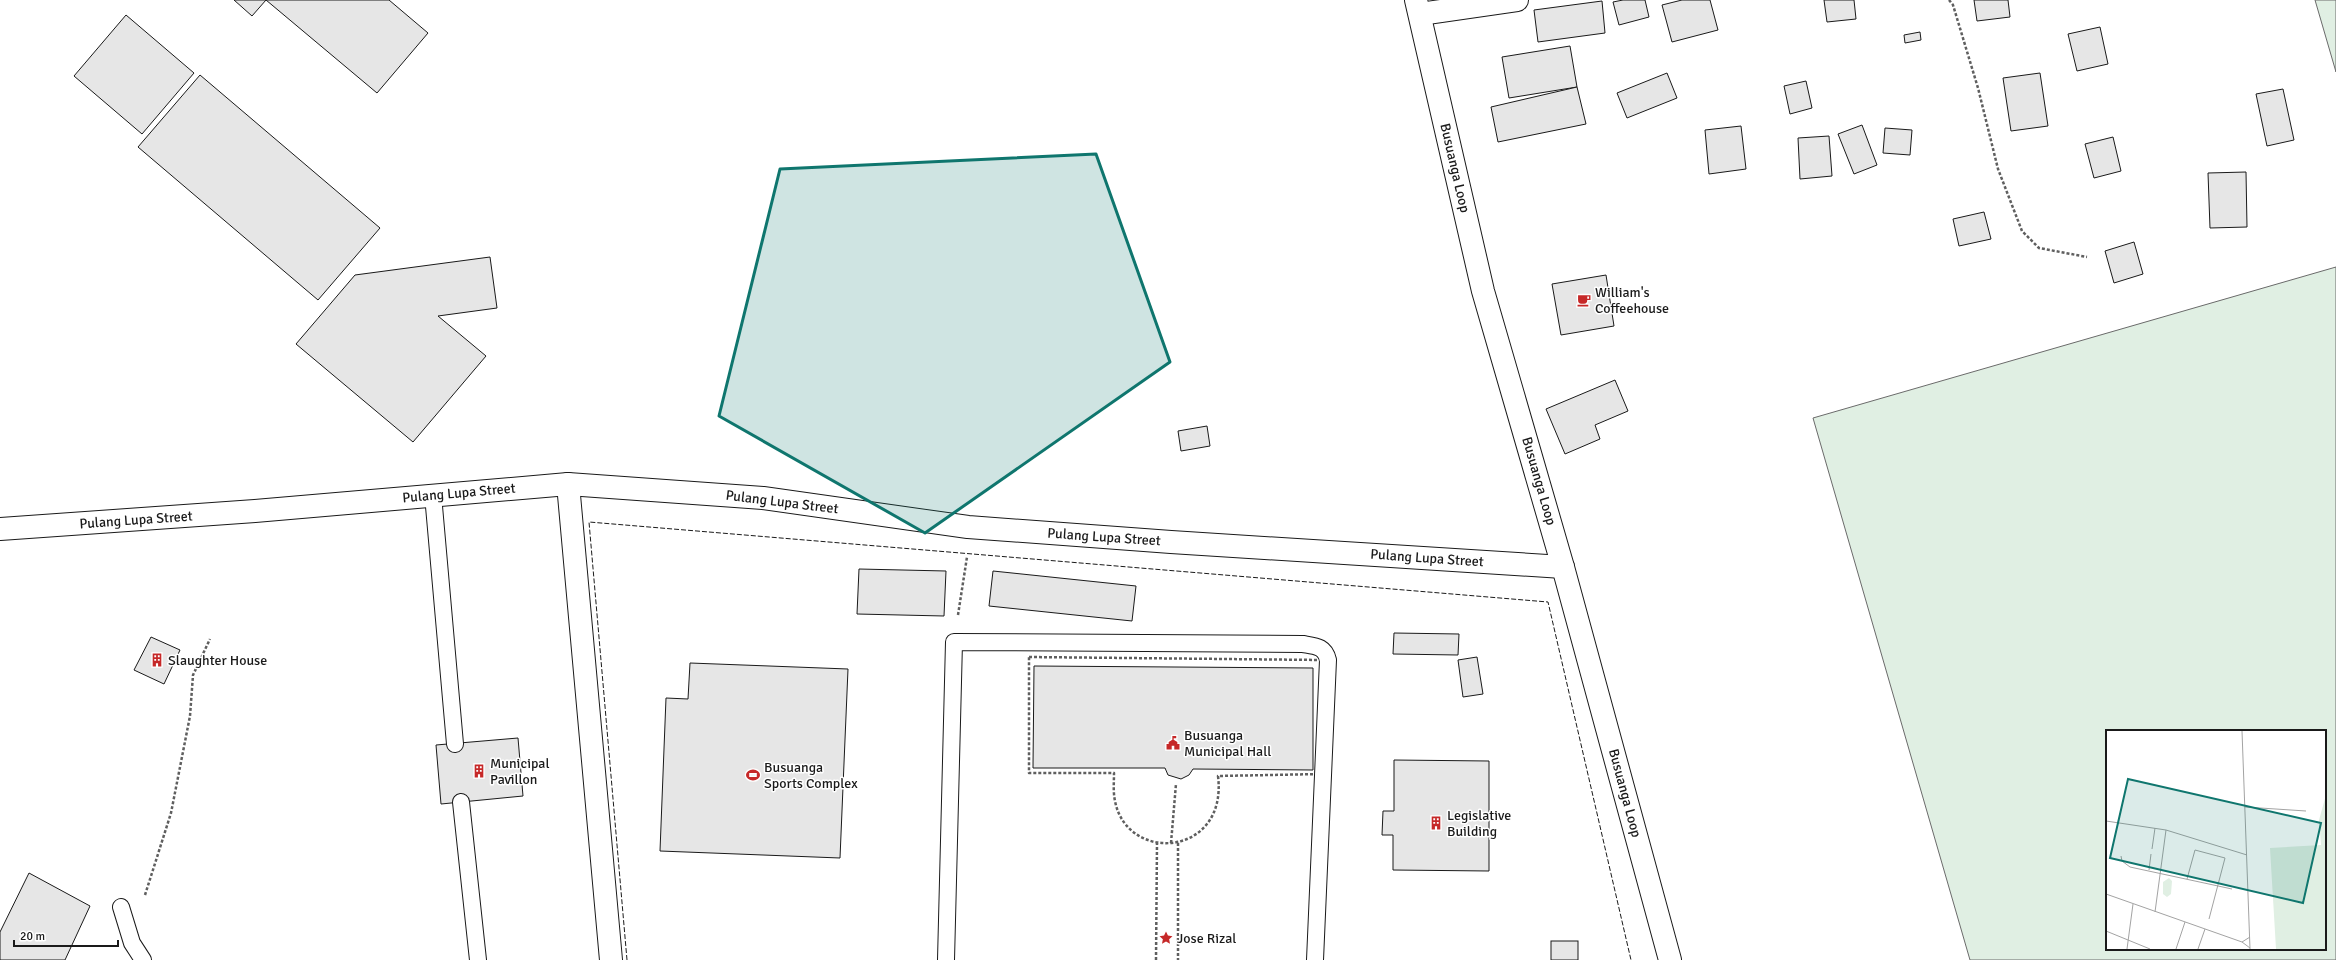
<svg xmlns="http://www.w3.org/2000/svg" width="2336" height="960" viewBox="0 0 2336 960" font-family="Signika,sans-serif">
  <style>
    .green { fill: #e0efe3; stroke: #6a6a6a; fill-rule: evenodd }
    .building { fill: #e6e6e6; stroke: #1a1a1a }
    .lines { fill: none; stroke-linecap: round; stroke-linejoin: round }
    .lane-casing { stroke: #1a1a1a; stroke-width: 18 }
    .street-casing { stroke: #1a1a1a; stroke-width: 24 }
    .secondary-casing { stroke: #1a1a1a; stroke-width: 24 }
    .path { stroke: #5f5f5f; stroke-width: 2.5; stroke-dasharray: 3 2; stroke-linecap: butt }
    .lane { stroke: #fff; stroke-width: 16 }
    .street { stroke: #fff; stroke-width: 22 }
    .secondary { stroke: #fff; stroke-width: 22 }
    .fence { stroke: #1a1a1a; stroke-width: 1; stroke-dasharray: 5 2; stroke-linecap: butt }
    .marked { fill: #0f766e; fill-opacity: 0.2; stroke: #0f766e; stroke-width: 3; stroke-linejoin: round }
    .labels { text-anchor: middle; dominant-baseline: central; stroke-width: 3; stroke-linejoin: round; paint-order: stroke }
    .street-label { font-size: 14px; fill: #1a1a1a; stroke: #fff }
    .poi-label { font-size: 14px; fill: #1a1a1a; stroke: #fff; text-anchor: start }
    .inset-road { fill: none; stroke: #a3a3a3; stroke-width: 1 }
    .view { fill: #0f766e; fill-opacity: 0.15; stroke: #0f766e; stroke-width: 2 }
    .inset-edge { fill: none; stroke: #1a1a1a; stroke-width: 2 }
  </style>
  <rect width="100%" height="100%" fill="#fff"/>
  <g class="green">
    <polygon points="2315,0 2336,0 2336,72"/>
    <path d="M 2336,267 L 2336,960 L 1970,960 L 1813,418 ZM 2107,731 L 2325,731 L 2325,949 L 2107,949 Z"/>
  </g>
  <g class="building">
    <polygon points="234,0 266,0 252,16"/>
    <polygon points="266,0 389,0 428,33 377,93"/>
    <polygon points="1623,0 1645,0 1649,17 1619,25 1613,2"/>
    <polygon points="1682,0 1710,0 1718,30 1672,42 1662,5"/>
    <polygon points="1824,0 1854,0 1856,19 1827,22"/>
    <polygon points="1974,0 2008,0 2010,17 1977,21"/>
    <polygon points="1602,1 1605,33 1538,42 1534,10"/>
    <polygon points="126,15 194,73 142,134 74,76"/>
    <polygon points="2100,27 2108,64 2077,71 2068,34"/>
    <polygon points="1920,32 1921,40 1905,43 1904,35"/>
    <polygon points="1570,46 1577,87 1509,98 1502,57"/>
    <polygon points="1667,73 1677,98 1627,118 1617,93"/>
    <polygon points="2040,73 2048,126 2011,131 2003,78"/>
    <polygon points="200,75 380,228 318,300 138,147"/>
    <polygon points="1806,81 1812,108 1790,114 1784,86"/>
    <polygon points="1577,87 1586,124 1498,142 1491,107"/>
    <polygon points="2283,89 2294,140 2267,146 2256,94"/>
    <polygon points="1862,125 1877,165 1854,174 1838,134"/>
    <polygon points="1741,126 1746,169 1709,174 1705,130"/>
    <polygon points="1885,128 1912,130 1910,155 1883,153"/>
    <polygon points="1829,136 1832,176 1800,179 1798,138"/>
    <polygon points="2113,137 2121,171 2094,178 2085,144"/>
    <polygon points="2246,172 2247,227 2210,228 2208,173"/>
    <polygon points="1984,212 1991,239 1959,246 1953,219"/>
    <polygon points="2134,242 2143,274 2114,283 2105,251"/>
    <polygon points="490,257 497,308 438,316 486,356 413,442 296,344 355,275"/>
    <polygon points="1606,275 1614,326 1561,335 1552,284"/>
    <polygon points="1615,380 1628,411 1595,425 1600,439 1565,454 1546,409"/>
    <polygon points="1207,426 1210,446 1181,451 1178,431"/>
    <polygon points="859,569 946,571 944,616 857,614"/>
    <polygon points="993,571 1136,586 1132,621 989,606"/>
    <polygon points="1394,633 1459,634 1458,655 1393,654"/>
    <polygon points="151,637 180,650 164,684 134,670"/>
    <polygon points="1477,657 1483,694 1463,697 1458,660"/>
    <polygon points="690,663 848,669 840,858 660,851 666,698 688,699"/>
    <polygon points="1034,666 1313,668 1313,770 1193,769 1189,775 1181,779 1168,775 1165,768 1033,768"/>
    <polygon points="518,738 523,796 441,804 436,745"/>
    <polygon points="1394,760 1489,761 1489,871 1393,870 1393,835 1382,835 1383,811 1394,811"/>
    <polygon points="29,873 90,906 65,960 0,960 0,932"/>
    <rect x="1551" y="941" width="27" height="19"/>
  </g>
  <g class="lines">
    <g class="lane-casing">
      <g id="lane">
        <polyline points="433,495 455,744"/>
        <polyline points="461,802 478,960"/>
        <polyline points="121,907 132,943 143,960"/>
        <path d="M 946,960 L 954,642 L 1303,644 C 1315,646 1325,646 1328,660 L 1315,960"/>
      </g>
    </g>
    <g class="street-casing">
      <g id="street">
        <polyline points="1420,14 1517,0"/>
        <polyline points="568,484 611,960"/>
        <polyline points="0,529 255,511 568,484 763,498 968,527 1171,542 1563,567"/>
      </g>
    </g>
    <g class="secondary-casing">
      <polyline id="secondary" points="1416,0 1483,291 1563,567 1670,960"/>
    </g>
    <g class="path">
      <polyline points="1949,0 1953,5 1978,88 1998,169 2022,231 2039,248 2087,257"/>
      <polyline points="958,615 967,557"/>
      <path d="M 1029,657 L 1322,660 L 1321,774 L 1218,776 C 1228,857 1127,864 1115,801 C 1113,792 1114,782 1114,773 L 1029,773 Z"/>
      <polyline points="1171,843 1176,784"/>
      <polyline points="1178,843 1178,960"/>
      <polyline points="145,895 171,813 190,716 193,675 210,639"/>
      <polyline points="1156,960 1157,843"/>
    </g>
    <use href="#lane" class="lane"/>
    <use href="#street" class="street"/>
    <use href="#secondary" class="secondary"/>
    <polyline class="fence" points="627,960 589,522 1548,602 1631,960"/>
  </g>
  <path class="marked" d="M 1096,154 L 1170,362 L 925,533 L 719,416 L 780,169 Z"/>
  <defs>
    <g id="cafe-bare" transform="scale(1.08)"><path d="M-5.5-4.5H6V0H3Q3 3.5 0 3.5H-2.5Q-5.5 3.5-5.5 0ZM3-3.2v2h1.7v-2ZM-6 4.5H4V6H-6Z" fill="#c62828" stroke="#fff" stroke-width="2.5" paint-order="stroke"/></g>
    <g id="building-bare" transform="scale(1.08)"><path d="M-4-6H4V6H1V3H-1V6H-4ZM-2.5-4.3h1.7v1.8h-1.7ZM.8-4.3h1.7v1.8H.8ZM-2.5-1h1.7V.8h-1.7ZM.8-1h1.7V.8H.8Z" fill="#c62828" stroke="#fff" stroke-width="2.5" paint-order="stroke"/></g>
    <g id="civic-bare" transform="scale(1.08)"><path d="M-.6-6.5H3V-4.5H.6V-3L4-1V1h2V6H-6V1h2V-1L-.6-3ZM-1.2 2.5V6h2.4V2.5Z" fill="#c62828" stroke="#fff" stroke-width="2.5" paint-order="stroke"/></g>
    <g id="stadium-bare" transform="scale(1.08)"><path d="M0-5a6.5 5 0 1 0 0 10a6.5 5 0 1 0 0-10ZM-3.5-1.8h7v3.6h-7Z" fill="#c62828" stroke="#fff" stroke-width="2.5" paint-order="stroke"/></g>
    <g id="sight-bare" transform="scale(1.08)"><path d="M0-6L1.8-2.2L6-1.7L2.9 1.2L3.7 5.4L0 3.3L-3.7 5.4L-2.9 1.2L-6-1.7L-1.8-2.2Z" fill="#c62828" stroke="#fff" stroke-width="2.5" paint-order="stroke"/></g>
  </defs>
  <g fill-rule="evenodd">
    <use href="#cafe-bare" x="1584" y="300"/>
    <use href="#building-bare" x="157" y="660"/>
    <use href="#civic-bare" x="1173" y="743"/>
    <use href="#building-bare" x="479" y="771"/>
    <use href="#stadium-bare" x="753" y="775"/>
    <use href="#building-bare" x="1436" y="823"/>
    <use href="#sight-bare" x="1166" y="938"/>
  </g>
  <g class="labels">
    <g class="street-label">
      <text transform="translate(1455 168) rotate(77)">Busuanga Loop</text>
      <text transform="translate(1539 481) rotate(74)">Busuanga Loop</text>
      <text transform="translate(459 493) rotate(-5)">Pulang Lupa Street</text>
      <text transform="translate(782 502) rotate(7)">Pulang Lupa Street</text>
      <text transform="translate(136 520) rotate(-4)">Pulang Lupa Street</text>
      <text transform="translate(1104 537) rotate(4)">Pulang Lupa Street</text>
      <text transform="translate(1427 558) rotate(4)">Pulang Lupa Street</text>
      <text transform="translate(1625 793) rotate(75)">Busuanga Loop</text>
    </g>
    <g class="poi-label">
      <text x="1595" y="292">William's<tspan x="1595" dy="16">Coffeehouse</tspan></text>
      <text x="168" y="660">Slaughter House</text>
      <text x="1184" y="735">Busuanga<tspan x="1184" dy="16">Municipal Hall</tspan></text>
      <text x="490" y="763">Municipal<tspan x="490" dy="16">Pavillon</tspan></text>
      <text x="764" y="767">Busuanga<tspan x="764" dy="16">Sports Complex</tspan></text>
      <text x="1447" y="815">Legislative<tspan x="1447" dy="16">Building</tspan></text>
      <text x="1177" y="938">Jose Rizal</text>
    </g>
  </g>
  <g transform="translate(2106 730)">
    <rect width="220" height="220" fill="#fff"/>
    <path d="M 220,65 L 220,219 L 170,219 L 164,118 L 215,115 L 213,90 ZM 63,148 L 66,151 L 65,164 L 61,167 L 57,164 L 57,152 Z" fill="#e0efe3"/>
    <path class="inset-road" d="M 136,1 L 144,219M 139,77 L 200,81M 0,91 L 60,100 L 141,125M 46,119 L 49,98M 15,126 L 16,131 L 24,137 L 126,159M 43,140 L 45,124M 81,149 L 89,120 L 119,128 L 103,189M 0,164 L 136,212M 49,182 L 60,100M 0,201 L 44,219M 144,207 L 136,212 L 144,218M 21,219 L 27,174M 70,219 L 79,192M 92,219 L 99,199"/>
    <path class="view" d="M 22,49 L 215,93 L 197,173 L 4,128 Z"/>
    <rect width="220" height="220" class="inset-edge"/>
  </g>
  <path d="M14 940v6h104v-6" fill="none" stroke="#1a1a1a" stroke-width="2"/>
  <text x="20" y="940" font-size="12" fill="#1a1a1a" stroke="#ffffff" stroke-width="3" paint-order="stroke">20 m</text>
</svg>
